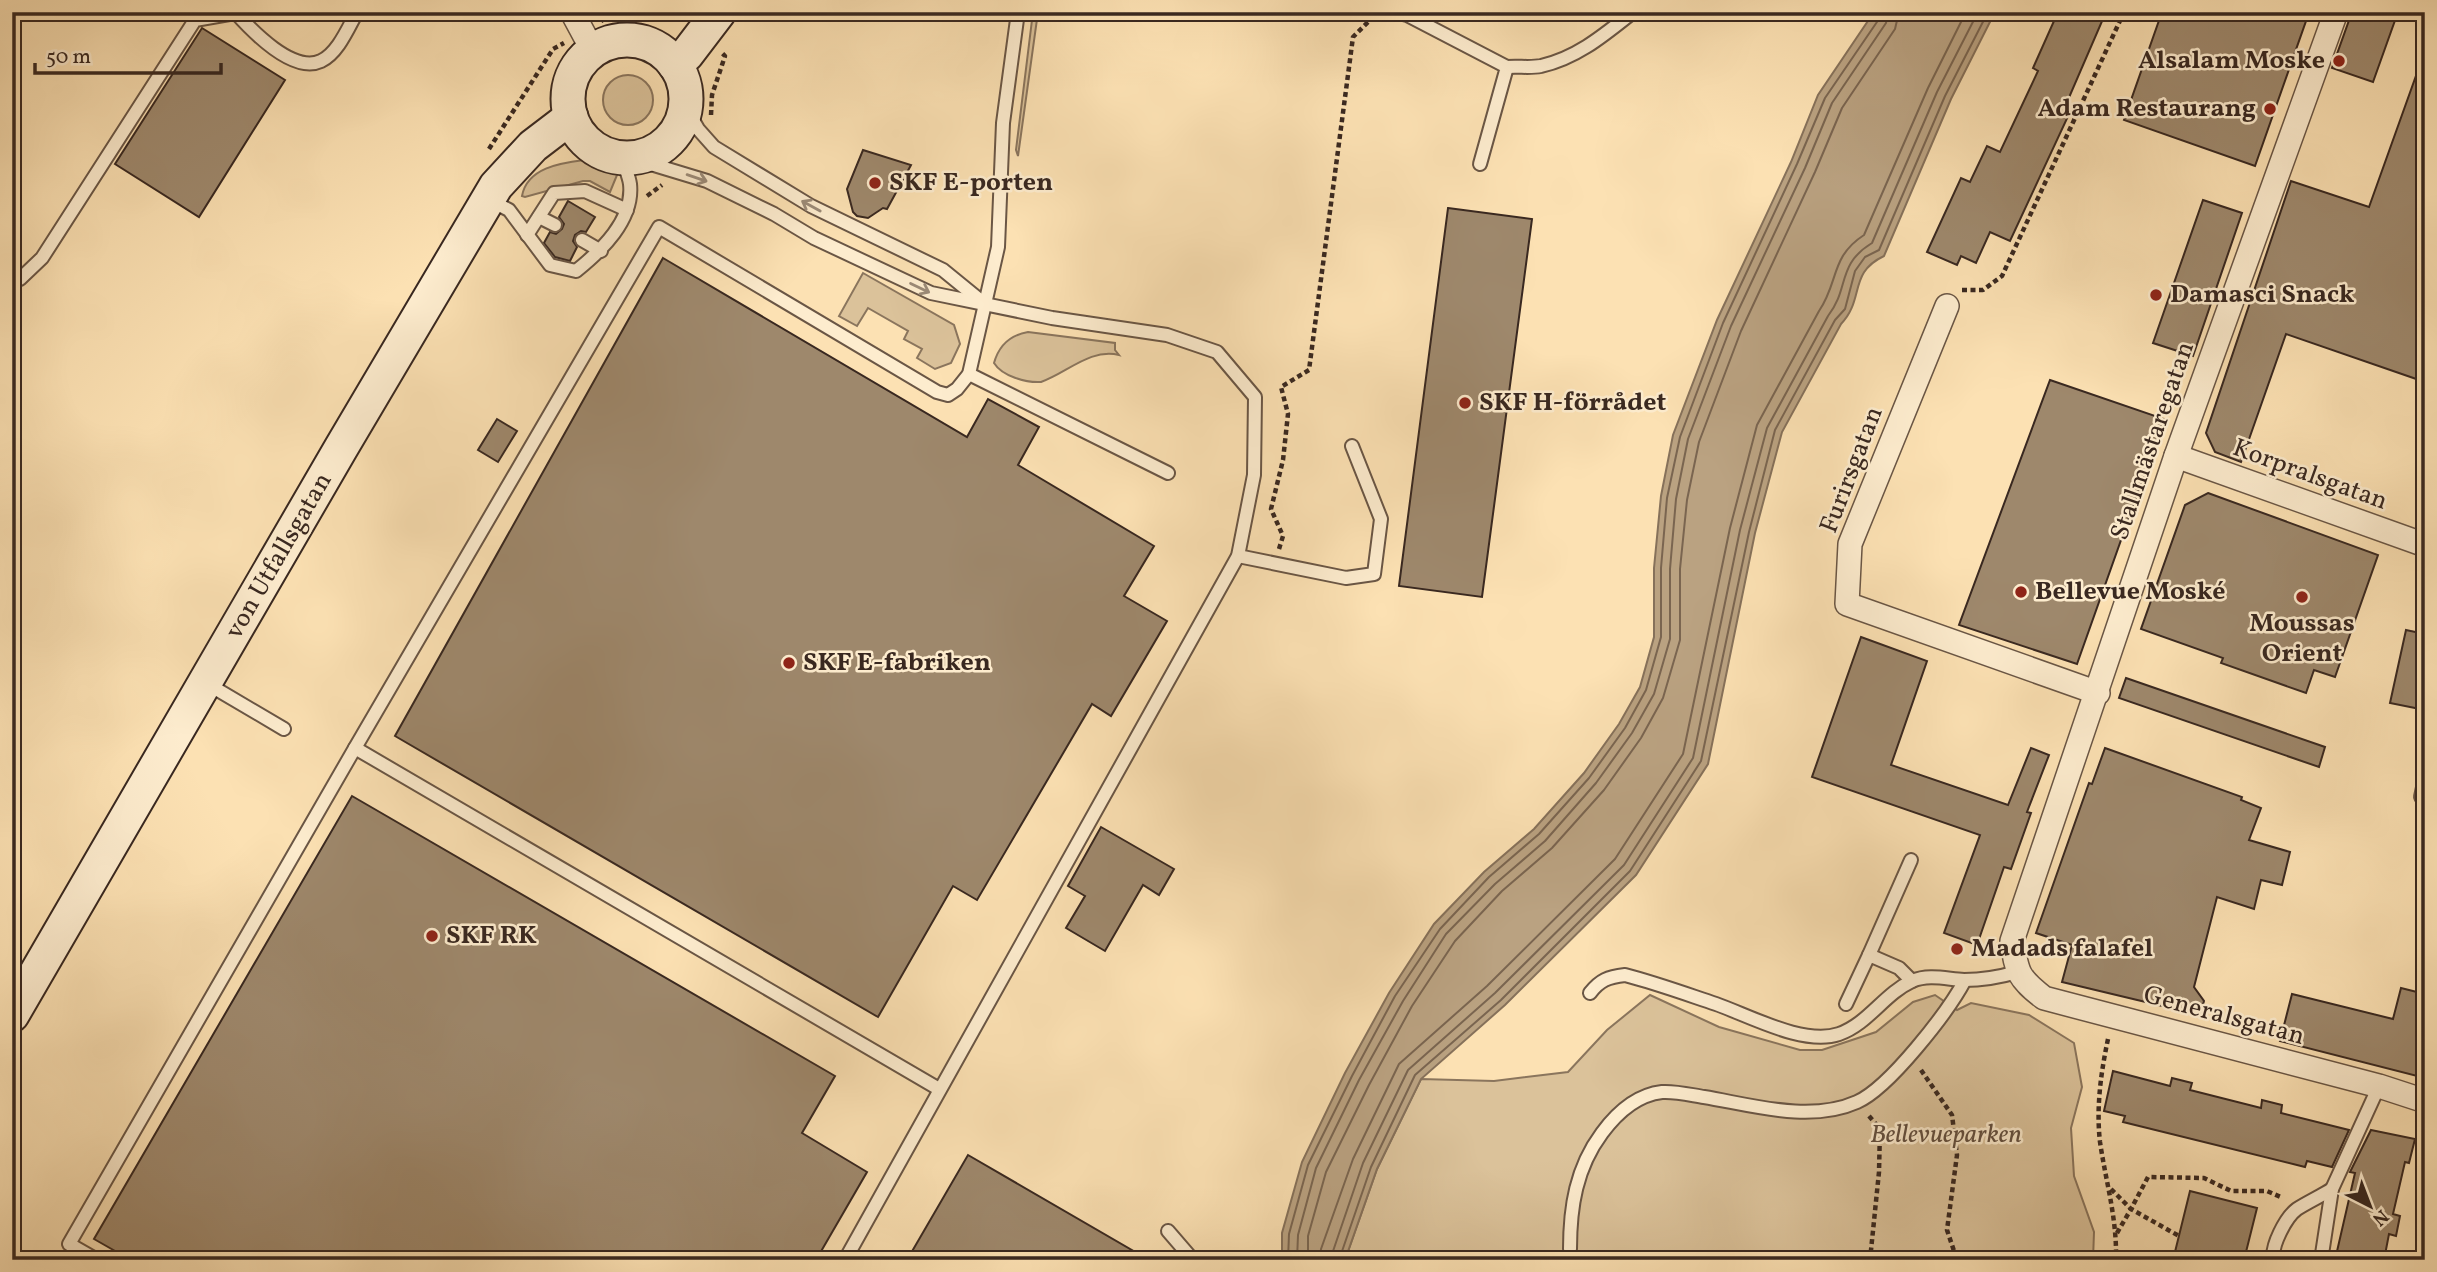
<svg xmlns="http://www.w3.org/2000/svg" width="2437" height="1272" viewBox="0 0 2437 1272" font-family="Vollkorn,serif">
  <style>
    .green { fill: #dbc29a; stroke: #8a755d; stroke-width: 2 }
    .water { fill: #baa281; stroke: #86715a; stroke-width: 2 }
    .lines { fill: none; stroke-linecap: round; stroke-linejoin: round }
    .shore { stroke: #7a6550; stroke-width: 2 }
    .building { fill: #9e886c; stroke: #392820; stroke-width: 2 }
    .lane-casing { stroke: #6a5645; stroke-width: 16 }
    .street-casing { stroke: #6a5645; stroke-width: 26 }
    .secondary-casing { stroke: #392820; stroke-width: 37 }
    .path { stroke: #392820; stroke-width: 4.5; stroke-dasharray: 5 3.5; stroke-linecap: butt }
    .lane { stroke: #fdecce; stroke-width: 12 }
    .street { stroke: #fdecce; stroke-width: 23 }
    .secondary { stroke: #fdecce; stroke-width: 33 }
    .oneway { stroke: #9b8a77 }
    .poi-dot { fill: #8f2418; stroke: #fdecce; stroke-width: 2.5 }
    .labels { text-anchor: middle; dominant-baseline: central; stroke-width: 5; stroke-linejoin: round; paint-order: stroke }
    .poi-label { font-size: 26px; font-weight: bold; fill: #392820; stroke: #fdecce; text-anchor: start }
    .street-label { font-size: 26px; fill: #392820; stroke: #fdecce }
    .park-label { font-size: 26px; font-style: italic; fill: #624e3e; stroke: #fdecce }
  </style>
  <rect width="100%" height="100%" fill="#fce1b3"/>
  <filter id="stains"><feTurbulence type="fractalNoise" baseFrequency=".00286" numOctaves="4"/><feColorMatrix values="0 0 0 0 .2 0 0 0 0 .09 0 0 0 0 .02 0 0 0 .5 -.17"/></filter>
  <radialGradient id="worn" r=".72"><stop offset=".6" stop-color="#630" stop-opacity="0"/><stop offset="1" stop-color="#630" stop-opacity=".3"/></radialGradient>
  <g class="green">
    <polygon points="1033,12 1038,12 1018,156 1016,150"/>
    <circle cx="628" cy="100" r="25"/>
    <path d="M 584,160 L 603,164 L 617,175 L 610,192 L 590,181 L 583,181 L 525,197 L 522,196 C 527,168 560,163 584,160 Z"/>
    <polygon points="863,273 954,325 960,344 951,363 935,369 917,358 922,349 904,339 908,331 868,308 857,326 839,316"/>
    <path d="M 1028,332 L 1115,343 L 1115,350 L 1119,355 C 1090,348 1067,373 1041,382 C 1026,383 1002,376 994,363 C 999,345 1010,335 1028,332 Z"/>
    <polygon points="1650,995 1719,1027 1800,1050 1822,1050 1876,1032 1913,1002 1935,995 1957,1010 1971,1003 2029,1015 2074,1043 2082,1087 2071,1128 2074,1176 2094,1232 2093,1260 1345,1260 1377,1169 1421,1079 1494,1081 1568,1072 1607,1030"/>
  </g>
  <path class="water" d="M 1874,12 L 1995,12 L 1951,99 L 1884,256 C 1848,273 1865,299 1841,324 L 1782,432 L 1755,533 L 1708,764 L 1636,875 L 1505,1005 L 1421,1079 L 1377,1169 L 1345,1260 L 1282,1260 L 1282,1233 L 1302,1162 L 1345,1073 L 1389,993 L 1434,924 L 1484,872 L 1534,829 L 1584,773 L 1619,724 L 1640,687 L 1654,637 L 1654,568 L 1661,496 L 1673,435 L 1717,320 L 1791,162 L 1818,95 Z"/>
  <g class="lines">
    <g class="shore">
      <polyline points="1288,1260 1289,1234 1308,1165 1352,1076 1395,996 1440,929 1489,877 1539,834 1589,778 1625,728 1646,690 1661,637 1661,568 1667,498 1680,437 1723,323 1797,164 1825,98 1879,19 1880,12"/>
      <polyline points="1297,1260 1298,1235 1316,1168 1359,1080 1403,1001 1446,934 1495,884 1545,841 1596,783 1632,733 1654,694 1670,639 1670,569 1676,499 1688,439 1731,326 1805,168 1832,103 1886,23 1888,12"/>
      <polyline points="1308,1260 1308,1236 1326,1172 1369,1085 1412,1006 1455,941 1502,891 1552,848 1604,790 1641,738 1663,698 1680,640 1680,569 1687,500 1699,442 1741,331 1815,172 1842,108 1895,29 1899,12"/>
      <path d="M 1320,1260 L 1321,1249 L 1353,1159 L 1399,1064 L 1487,986 L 1615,859 L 1683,754 L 1730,528 L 1757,425 L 1819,311 C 1839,282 1830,257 1864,235 L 1928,88 L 1966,12"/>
      <path d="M 1330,1260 L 1363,1163 L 1408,1070 L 1495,993 L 1624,865 L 1693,758 L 1740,530 L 1767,428 L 1828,316 C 1850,288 1836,265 1872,243 L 1937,92 L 1978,12"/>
      <polyline points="1339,1260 1371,1167 1415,1075 1501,1000 1630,871 1701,761 1749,532 1775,430 1835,320 1845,309 1855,271 1865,257 1879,250 1945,96 1988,12"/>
    </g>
  </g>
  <g class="building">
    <polygon points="2058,12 2106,12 2064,109 2070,112 2010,241 1990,232 1976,263 1961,256 1957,265 1927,252 1961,178 1970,182 1987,146 2000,152 2038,71 2033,68"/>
    <polygon points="2162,12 2280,12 2306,21 2255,166 2124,120"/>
    <polygon points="2352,12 2398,12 2373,82 2332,68"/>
    <polygon points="202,28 285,80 199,217 115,164"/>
    <polygon points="2422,59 2425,59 2425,382 2286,334 2241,462 2215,452 2206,433 2291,181 2369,207"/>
    <polygon points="863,150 911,165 887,209 883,208 868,218 857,216 853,212 847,189"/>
    <polygon points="2203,200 2242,213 2193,356 2153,343"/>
    <polygon points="568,201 595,217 586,232 581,231 575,235 573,241 577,247 570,261 555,257 544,243 550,232 556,234 562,229 564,224 559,217"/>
    <polygon points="1448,208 1532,219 1482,597 1399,586"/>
    <polygon points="663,258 967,437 988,399 1039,427 1018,465 1154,546 1124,596 1167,621 1111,716 1092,704 977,900 953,886 878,1017 395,736"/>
    <polygon points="2050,380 2164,419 2077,664 1959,625"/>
    <polygon points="497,419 517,431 498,462 478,450"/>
    <polygon points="2208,493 2378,555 2335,677 2314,670 2306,693 2221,663 2223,658 2141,629 2185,505"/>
    <polygon points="2406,630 2425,634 2425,710 2390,703"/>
    <polygon points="1861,637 1927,661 1891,765 2008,805 2031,748 2049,755 2027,812 2031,813 2011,869 2004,867 1977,945 1944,933 1980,835 1812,777"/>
    <polygon points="2126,678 2325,747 2319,767 2119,698"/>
    <polygon points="2105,748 2242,797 2241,800 2261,808 2249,840 2290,852 2282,885 2261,880 2254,909 2217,897 2194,987 2204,1001 2200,1015 2062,982 2072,945 2036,933 2089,783 2092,784"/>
    <polygon points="352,796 835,1076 802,1133 867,1172 816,1260 131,1260 94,1239"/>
    <polygon points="1101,827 1174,869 1159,895 1143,885 1105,951 1066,928 1085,896 1068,886"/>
    <polygon points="2401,988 2425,994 2425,1078 2280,1041 2292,994 2393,1019"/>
    <polygon points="2113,1071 2170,1086 2172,1078 2192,1083 2190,1090 2261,1108 2262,1100 2282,1105 2281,1113 2349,1130 2332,1167 2307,1161 2305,1167 2123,1122 2125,1116 2104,1111"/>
    <polygon points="2371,1130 2415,1139 2409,1163 2405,1162 2393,1214 2400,1216 2396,1236 2389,1234 2384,1260 2335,1260 2355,1173 2350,1172"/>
    <polygon points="968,1155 1149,1260 907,1260"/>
    <polygon points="2190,1191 2257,1208 2244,1260 2173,1260"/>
  </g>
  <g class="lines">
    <g class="lane-casing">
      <g id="lane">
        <path d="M 235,12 C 252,31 293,74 321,61 C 338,53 348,28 357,12"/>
        <polyline points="1395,12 1407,15 1507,67 1480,164"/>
        <path d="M 1507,67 C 1518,66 1530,68 1541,66 C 1577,58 1604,35 1633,12"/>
        <polyline points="685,106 698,129 714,147 811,206 943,270 981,301"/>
        <polyline points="631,158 707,181 774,214 814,238 931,293 1052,318 1167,335 1217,352 1255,397 1254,475 1238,556 845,1260"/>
        <path d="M 489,200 L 509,210 L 550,265 L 576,271 C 601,251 634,220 630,184 C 629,176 624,166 622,157"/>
        <polyline points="539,217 555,225"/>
        <polyline points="527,235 554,193 585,191 627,210"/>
        <polyline points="582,240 601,251"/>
        <polyline points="12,279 20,279 42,258 195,20 235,13"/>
        <polyline points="969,374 1168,473"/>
        <polyline points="1238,556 1346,578 1374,574 1381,519 1352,446"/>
        <polyline points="206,683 284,729"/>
        <polyline points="355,748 939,1089"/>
        <polyline points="2421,797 2425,778"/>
        <polyline points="1911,860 1869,955 1899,968 1912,981"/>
        <path d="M 1590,993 C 1600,980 1608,977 1625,975 C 1656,983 1686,994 1716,1004 C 1750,1016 1804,1046 1839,1034 C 1868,1024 1884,994 1912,981 C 1929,974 1946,979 1964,980 C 1983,980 2000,977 2017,972"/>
        <polyline points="1846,1004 1869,955"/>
        <polyline points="1168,1231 1193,1260"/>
        <path d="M 1570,1249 C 1570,1207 1576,1168 1602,1133 C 1616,1114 1636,1095 1662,1092 C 1675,1091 1691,1095 1704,1097 C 1752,1105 1810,1123 1857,1102 C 1889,1088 1948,1012 1965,980"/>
        <polyline points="97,1260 69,1244 355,748 659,227 937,392 948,395 957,389 969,374 998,247 1003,123 1018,12"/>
        <path d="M 2274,1260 C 2270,1247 2286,1217 2297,1209 C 2308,1202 2321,1196 2332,1189"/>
        <polyline points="2319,1260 2322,1254 2332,1189 2379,1086"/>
      </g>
    </g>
    <g class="street-casing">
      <g id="street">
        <polyline points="572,12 593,51"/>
        <path d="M 2336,12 L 2176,456 L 2012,941 C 2017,973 2018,978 2044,998 L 2379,1086 L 2425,1101"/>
        <polyline points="1947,306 1850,544 1847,604 2098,693"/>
        <polyline points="2176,456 2425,545"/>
      </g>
    </g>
    <g class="secondary-casing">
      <g id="secondary">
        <circle cx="627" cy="99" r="59"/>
        <polyline points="675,65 687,54 719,12"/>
        <polyline points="12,1015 341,448 496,186 533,146 571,117"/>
      </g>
    </g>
    <g class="path">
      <polyline points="601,21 609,16 623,12"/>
      <polyline points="711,115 712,95 725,56 722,53"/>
      <polyline points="489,149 553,49 564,43"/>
      <polyline points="647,196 662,185"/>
      <polyline points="1962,290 1983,290 2002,276 2124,12"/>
      <polyline points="1279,549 1283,536 1271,509 1283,460 1288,414 1281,387 1309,370 1353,37 1378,12"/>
      <path d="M 2108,1039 C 2101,1072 2096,1107 2100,1142 C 2106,1183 2117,1217 2116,1260"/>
      <polyline points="1921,1070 1952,1115 1957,1155 1947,1230 1957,1260"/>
      <polyline points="1869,1116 1880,1129 1879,1172 1870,1260"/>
      <polyline points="2111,1189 2131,1209 2148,1177 2204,1178 2231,1191 2267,1191 2283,1198"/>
      <polyline points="2117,1233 2131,1209 2179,1236"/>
    </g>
    <use href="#lane" class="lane"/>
    <use href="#street" class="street"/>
    <use href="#secondary" class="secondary"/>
  </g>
  <defs><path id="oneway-shaft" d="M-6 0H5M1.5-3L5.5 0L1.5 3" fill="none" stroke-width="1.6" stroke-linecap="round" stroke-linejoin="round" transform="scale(1.75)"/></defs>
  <g class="oneway">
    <use href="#oneway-shaft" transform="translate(697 178) rotate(19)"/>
    <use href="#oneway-shaft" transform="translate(811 206) rotate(-151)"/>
    <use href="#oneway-shaft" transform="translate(920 288) rotate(26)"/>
  </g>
  <g class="poi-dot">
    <circle cx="2339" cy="61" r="7"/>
    <circle cx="2270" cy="109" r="7"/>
    <circle cx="875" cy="183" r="7"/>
    <circle cx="2156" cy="295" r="7"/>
    <circle cx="1465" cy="403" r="7"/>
    <circle cx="2021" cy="592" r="7"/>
    <circle cx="2302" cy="597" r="7"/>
    <circle cx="789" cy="663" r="7"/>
    <circle cx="432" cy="936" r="7"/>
    <circle cx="1957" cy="949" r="7"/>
  </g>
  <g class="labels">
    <g class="poi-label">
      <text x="2325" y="61" text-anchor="end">Alsalam Moske</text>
      <text x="2256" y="109" text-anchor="end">Adam Restaurang</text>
      <text x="889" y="183">SKF E-porten</text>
      <text x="2170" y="295">Damasci Snack</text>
      <text x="1479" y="403">SKF H-förrådet</text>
      <text x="2035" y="592">Bellevue Moské</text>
      <text x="2302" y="624" text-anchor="middle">Moussas<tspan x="2302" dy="30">Orient</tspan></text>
      <text x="803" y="663">SKF E-fabriken</text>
      <text x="446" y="936">SKF RK</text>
      <text x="1971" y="949">Madads falafel</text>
    </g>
    <g class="street-label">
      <text transform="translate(2153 441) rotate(-71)">Stallmästaregatan</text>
      <text transform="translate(1852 470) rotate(-69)">Furirsgatan</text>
      <text transform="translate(2310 475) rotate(20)">Korpralsgatan</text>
      <text transform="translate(279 556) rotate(-60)">von Utfallsgatan</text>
      <text transform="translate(2224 1016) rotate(15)">Generalsgatan</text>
    </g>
    <g class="park-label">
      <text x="1946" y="1135">Bellevueparken</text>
    </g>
  </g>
  <rect width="2437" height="1272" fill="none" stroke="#fce1b3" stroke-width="42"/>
  <rect x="14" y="14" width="2409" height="1244" fill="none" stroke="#392820" stroke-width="3.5"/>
  <rect x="21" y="21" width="2395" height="1230" fill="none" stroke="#392820" stroke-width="2"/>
  <g transform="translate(2370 1206) rotate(138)" stroke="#fdecce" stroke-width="5" paint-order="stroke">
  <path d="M0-5L12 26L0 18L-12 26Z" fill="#392820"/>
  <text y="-10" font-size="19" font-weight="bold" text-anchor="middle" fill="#392820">N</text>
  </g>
  <path d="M35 63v10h186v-10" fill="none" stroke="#392820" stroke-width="3.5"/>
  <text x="46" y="63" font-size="21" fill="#392820" stroke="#fdecce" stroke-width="5" paint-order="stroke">50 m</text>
  <rect width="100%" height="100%" filter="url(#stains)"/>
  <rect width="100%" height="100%" fill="url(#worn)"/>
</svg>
